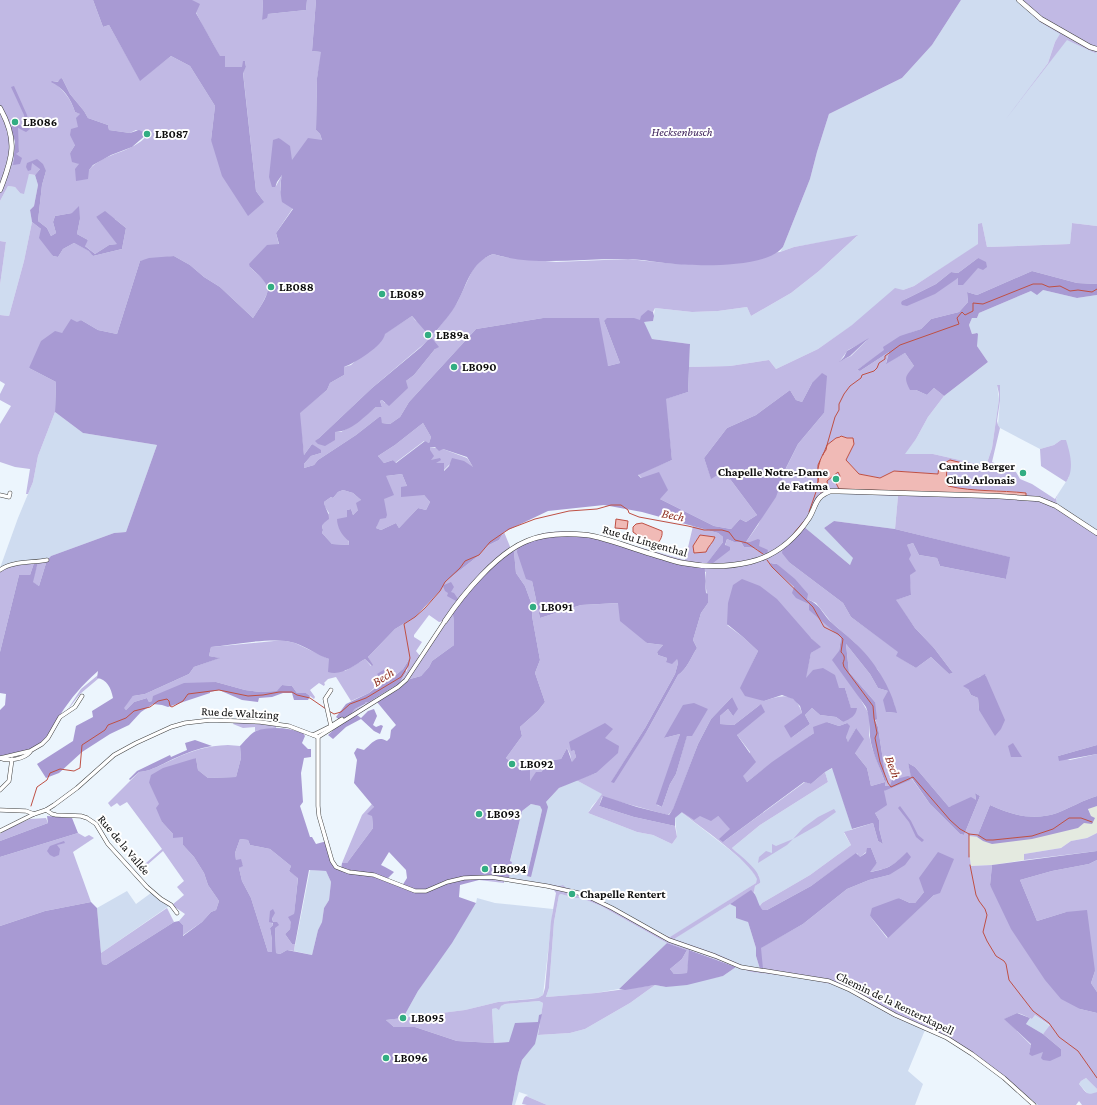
<svg xmlns="http://www.w3.org/2000/svg" width="1097" height="1105" viewBox="0 0 1097 1105" font-family="'Crimson Pro',serif">
  <style>
    .industrial { fill: #e4eae0 }
    .farmland { fill: #cfdcf0 }
    .green { fill: #c1b9e4; fill-rule: evenodd }
    .forest { fill: #a89ad3; fill-rule: evenodd }
    .water { fill: #f0bab6; stroke: #bf5044 }
    .lines { fill: none; stroke-linecap: round; stroke-linejoin: round }
    .stream { stroke: #bf5044; stroke-width: 1 }
    .minor-casing { stroke: #3f3f3f; stroke-width: 4.5 }
    .tertiary-casing { stroke: #3f3f3f; stroke-width: 5.5 }
    .minor { stroke: #fff; stroke-width: 3.5 }
    .tertiary { stroke: #fff; stroke-width: 4.5 }
    .poi-dot { fill: #32ad82; stroke: #fff; stroke-width: 1.5 }
    .labels { text-anchor: middle; dominant-baseline: central; stroke-width: 4; stroke-linejoin: round; paint-order: stroke }
    .poi-label { font-size: 12px; font-weight: bold; fill: #0c0c0c; stroke: #fff; text-anchor: start }
    .park-label { font-size: 12px; font-style: italic; fill: #3f235c; stroke: #fff }
    .street-label { font-size: 12px; fill: #0c0c0c; stroke: #fff }
    .water-label { font-size: 13px; font-style: italic; fill: #903122; stroke: #fff }
  </style>
  <rect width="100%" height="100%" fill="#ecf5fd"/>
  <polygon class="industrial" points="1097,806 1097,833 1087,838 1071,841 1061,848 1024,854 1024,860 992,865 971,866 969,852 969,836 977,837 983,841 1078,828 1091,816 1088,808"/>
  <g class="farmland">
    <polygon points="961,0 1016,0 1040,22 1061,34 1055,42 1048,63 1020,101 1067,39 1095,53 1097,52 1097,226 1072,223 1070,244 987,247 982,223 979,244 914,286 903,290 818,349 776,369 769,360 730,366 689,367 690,344 652,339 643,322 653,321 655,308 692,312 718,311 747,307 751,316 791,293 819,271 857,236 794,247 780,252 783,247 810,179 817,152 829,114 902,78 932,45"/>
    <polygon points="29,174 35,175 38,185 34,206 30,210 32,222 24,261 9,316 0,315 0,285 6,242 0,241 0,201 8,186 15,187 20,193"/>
    <polygon points="1043,290 1077,298 1097,295 1097,530 1057,504 1056,500 1058,494 1069,477 1061,440 1054,445 1040,449 1000,428 998,425 1000,401 999,385 997,385 999,399 992,448 986,466 933,454 904,454 916,439 928,417 944,396 988,362 977,346 976,333 972,334 969,325 972,318 977,318 979,313 1031,291"/>
    <polygon points="55,412 83,433 157,445 126,532 114,533 51,556 47,560 0,568 18,518 33,482 38,456"/>
    <polygon points="825,493 898,496 895,529 834,521 824,528 854,558 850,565 803,526 817,501"/>
    <polygon points="833,768 852,829 844,833 851,845 810,875 762,903 759,907 754,892 755,886 760,883 759,876 732,848 760,825 828,782 825,772"/>
    <polygon points="576,780 603,794 592,806 588,813 637,832 653,835 672,844 677,837 675,818 681,812 730,850 747,864 756,876 758,879 756,883 671,937 659,933 583,893 565,887 509,878 512,863 510,862 522,811 531,804 540,806 542,810 527,876 546,802 559,788"/>
    <polygon points="310,870 326,871 331,882 329,900 324,908 322,922 318,930 312,955 294,951"/>
    <polygon points="127,891 136,904 151,893 169,906 101,953 97,908"/>
    <polygon points="561,894 574,898 581,898 601,906 667,943 619,989 596,993 546,997 549,988 554,922 559,895"/>
    <polygon points="477,898 495,903 553,909 543,995 538,998 498,1002 465,1010 403,1018 418,991 476,903"/>
    <polygon points="730,904 736,907 748,922 756,948 756,956 760,969 746,967 673,939"/>
    <polygon points="736,967 751,972 803,978 839,986 894,1017 925,1030 908,1071 923,1084 915,1105 547,1105 526,1096 528,1095 519,1092 515,1105 512,1105 518,1074 522,1060 534,1044 509,1042 494,1043 492,1009 505,1004 539,1001 543,1003 538,1035 570,1033 585,1029 630,1003 655,985 666,987 723,976"/>
    <polygon points="1035,1015 1050,1026 1043,1034 1026,1024 1030,1018 1032,1019"/>
    <polygon points="1086,1078 1097,1089 1097,1092 1092,1095 1088,1094 1079,1084 1081,1081"/>
  </g>
  <g class="green">
    <path d="M 0,0 L 93,0 L 103,27 L 109,25 L 140,80 L 171,56 L 190,66 L 215,106 L 211,140 L 264,202 L 256,191 L 243,72 L 246,67 L 245,61 L 243,62 L 243,67 L 224,67 C 216,44 199,24 191,0 L 263,0 L 262,20 L 268,14 L 306,10 L 307,0 L 316,0 L 312,51 L 322,52 L 317,78 L 316,130 L 320,134 L 322,140 L 292,161 L 279,138 L 276,186 L 283,173 C 277,193 281,194 293,208 L 276,233 L 279,245 L 250,267 C 255,273 265,279 268,286 C 270,293 257,312 253,318 L 220,287 L 204,277 L 190,265 L 174,256 L 140,261 L 117,334 L 98,330 L 81,320 L 62,333 L 29,368 L 56,382 L 55,412 L 38,456 L 33,482 L 28,494 L 26,494 L 30,469 L 15,467 L 0,462 L 0,424 L 11,406 L 0,400 L 0,394 L 5,384 L 0,381 L 0,315 L 9,316 L 24,261 L 32,222 L 41,229 L 53,256 L 58,257 L 63,249 L 74,243 L 90,251 L 93,256 L 122,249 L 126,228 L 115,219 L 96,217 L 118,244 L 109,245 L 95,254 L 84,245 L 88,240 L 77,234 L 80,219 L 72,213 L 55,216 L 53,222 L 56,233 L 51,236 L 47,228 L 38,221 L 42,185 L 46,171 L 40,169 L 35,175 L 29,174 L 24,194 L 20,193 L 15,187 L 8,186 L 0,201 ZM 62,78 L 70,94 L 84,111 L 88,118 L 108,125 L 109,130 L 130,133 L 136,130 L 147,135 C 134,153 104,152 89,170 L 79,164 L 70,153 L 75,145 L 81,114 L 75,112 C 71,99 63,89 52,81 L 59,82 ZM 24,115 L 30,129 L 17,128 L 19,152 L 15,154 L 13,165 L 15,122 L 22,126 L 25,124 Z"/>
    <polygon points="1016,0 1097,0 1097,52 1095,53 1067,40 1006,119 1048,63 1055,42 1060,34 1040,22"/>
    <path d="M 982,223 L 987,247 L 1070,244 L 1072,223 L 1097,226 L 1097,284 L 1077,283 L 1032,271 L 977,295 L 967,292 L 968,302 L 959,312 L 931,319 L 921,329 L 910,333 L 857,370 L 860,371 L 889,352 L 886,363 L 905,353 L 914,366 L 916,390 L 927,395 L 934,388 L 944,396 L 928,417 L 916,439 L 905,454 L 933,454 L 986,466 L 992,448 L 999,399 L 999,394 L 997,385 L 1000,385 L 1000,401 L 997,421 L 998,425 L 1000,428 L 992,462 L 1016,472 L 1020,479 L 1032,484 L 1055,499 L 1058,494 L 1056,499 L 1057,504 L 1097,530 L 1097,745 L 1058,756 L 1070,760 L 1097,754 L 1097,796 C 1083,800 1070,808 1057,813 C 1034,821 1011,815 990,805 L 977,837 L 969,836 L 969,852 L 971,866 L 992,865 L 990,885 L 1080,1009 L 1097,1013 L 1097,1089 L 1086,1078 L 1081,1081 L 1079,1084 C 1087,1093 1086,1096 1097,1092 L 1097,1105 L 1082,1105 L 1079,1101 L 1076,1105 L 1038,1105 C 1003,1075 969,1048 927,1027 L 925,1030 L 894,1017 L 839,986 L 803,978 L 751,972 L 690,950 L 687,973 L 674,974 L 670,969 L 682,959 L 687,950 L 667,943 L 601,906 L 581,898 L 574,898 L 561,894 L 559,895 L 554,922 L 549,988 L 546,997 L 596,993 L 655,985 L 630,1003 L 585,1029 L 570,1033 L 538,1035 L 543,1003 L 539,1001 L 505,1004 L 501,1006 L 499,1010 L 496,1008 L 492,1009 L 494,1043 L 457,1041 L 415,1027 L 394,1027 L 386,1020 L 465,1010 L 498,1002 L 531,999 L 538,998 L 543,995 L 545,988 L 551,921 L 556,893 L 553,889 L 531,885 L 531,883 L 504,879 L 504,883 L 479,880 L 480,877 L 509,878 L 560,886 L 563,885 L 565,887 L 583,893 L 659,933 L 670,937 L 756,883 L 757,879 C 749,860 699,826 681,812 L 682,811 L 700,815 L 718,816 L 731,829 L 723,842 L 805,782 L 811,784 L 825,772 L 828,782 L 760,825 L 732,848 C 740,856 762,871 760,883 L 755,886 L 754,892 L 751,891 L 674,939 L 717,954 L 746,967 L 760,969 L 760,948 L 803,924 L 847,889 L 869,880 L 889,875 L 907,853 C 893,866 888,869 869,872 L 877,863 L 871,848 L 859,858 L 857,853 L 811,886 L 767,910 L 763,910 L 759,907 L 762,903 L 810,875 L 851,845 L 844,832 L 873,823 L 878,841 L 883,844 L 879,828 L 879,820 L 875,813 L 884,791 L 890,786 L 885,786 L 886,780 L 878,727 L 875,719 L 875,702 L 849,672 L 846,644 L 870,674 L 878,688 L 888,691 L 878,670 L 855,643 L 831,622 L 816,603 L 807,599 L 777,564 L 771,563 L 809,604 L 810,610 L 841,638 L 839,651 L 858,695 L 869,714 L 869,735 L 872,748 L 885,782 L 871,786 L 867,768 L 855,753 L 856,728 L 848,743 L 846,737 L 847,723 L 839,726 L 827,722 C 802,744 773,761 747,782 L 742,776 L 750,752 L 737,735 L 761,704 L 734,725 L 720,724 L 720,716 L 728,709 L 733,716 L 732,697 L 711,719 L 698,744 L 673,810 L 668,815 L 602,797 L 599,806 L 634,817 L 675,826 L 677,837 L 672,844 L 653,835 L 637,832 L 588,813 L 602,794 L 576,780 L 596,773 L 605,738 L 571,751 L 574,750 L 576,757 L 572,763 L 570,754 L 567,748 L 561,759 L 552,760 L 541,772 L 529,782 L 522,771 L 506,758 L 522,736 L 520,727 L 538,711 L 545,702 L 535,673 L 540,660 L 532,616 L 533,608 L 525,586 L 516,573 L 514,552 L 453,610 L 454,620 L 454,645 L 432,661 L 429,667 L 421,676 L 410,679 L 399,689 L 377,702 L 352,715 L 350,715 L 355,709 L 365,705 L 366,702 L 369,702 C 384,693 410,682 408,661 L 403,669 L 396,675 L 388,667 L 378,674 L 383,682 L 376,686 L 369,693 L 351,701 L 336,677 L 328,679 L 324,683 L 325,684 L 324,686 L 319,683 L 310,690 L 315,697 L 314,699 L 306,693 L 297,693 L 292,686 L 282,685 L 278,691 L 261,692 L 245,690 L 216,682 L 152,701 L 149,702 L 147,698 L 134,702 L 126,710 L 123,708 L 133,696 L 145,694 L 189,674 L 194,667 L 219,658 L 209,656 L 211,647 L 274,641 L 286,641 L 295,643 L 329,659 L 345,671 L 365,659 L 371,666 L 372,665 L 368,657 L 395,629 L 415,617 L 425,608 L 440,591 L 445,582 L 478,556 L 487,546 L 499,540 L 504,532 L 511,549 C 518,545 525,540 533,537 C 550,529 573,532 591,533 L 532,581 L 540,618 L 581,605 L 619,603 L 647,643 L 663,645 L 657,652 L 658,655 L 667,658 L 666,662 L 677,658 L 678,663 L 675,674 L 645,728 L 612,781 L 647,731 L 678,675 C 687,669 691,657 697,648 L 693,640 L 701,613 L 708,603 L 705,581 L 706,572 L 684,563 L 610,539 L 685,560 L 693,526 L 718,533 L 723,537 L 723,542 L 708,562 L 725,546 L 727,539 L 734,542 L 741,542 L 744,547 L 755,548 L 758,551 L 759,546 L 750,542 L 746,542 L 758,525 L 798,444 L 824,413 L 812,383 L 802,402 L 796,400 L 790,390 L 756,415 L 727,428 L 704,458 L 711,478 L 724,471 L 757,515 L 746,522 L 740,519 L 731,529 L 714,526 L 660,499 L 638,474 L 672,460 L 665,399 L 688,392 L 689,367 L 730,366 L 769,360 L 776,369 L 818,349 L 852,325 L 895,288 L 903,290 L 914,286 L 978,244 L 978,224 ZM 978,258 L 978,267 L 963,284 L 958,285 L 958,278 L 902,301 L 936,284 L 951,272 L 958,273 ZM 867,340 L 851,356 L 840,361 L 848,350 ZM 841,436 L 847,438 L 854,444 L 846,460 L 859,474 L 880,478 L 894,471 L 938,474 L 950,460 L 971,469 L 953,465 L 947,467 L 946,483 L 948,486 L 964,490 L 1009,491 L 1026,493 L 839,489 L 840,476 L 838,472 L 817,490 L 815,490 C 815,486 817,485 818,481 C 820,475 817,468 819,462 C 822,456 826,451 827,445 ZM 825,493 L 898,496 L 895,529 L 1009,557 L 1006,579 L 940,566 L 937,558 L 919,555 L 913,543 L 907,545 L 911,595 L 895,600 L 915,628 L 934,648 L 953,673 L 949,674 L 931,657 L 916,668 L 897,656 L 899,652 L 851,617 L 843,603 L 790,563 L 783,547 L 810,516 L 821,495 ZM 701,535 L 707,536 L 714,540 L 707,547 L 694,544 ZM 429,615 L 439,622 L 445,621 L 421,657 L 416,651 L 422,642 L 414,637 L 414,635 ZM 727,625 L 811,638 L 820,647 L 811,653 L 805,679 L 839,688 L 845,688 L 851,709 L 843,722 L 836,717 L 820,715 L 812,708 L 805,715 L 810,724 L 791,738 L 802,713 C 795,691 781,695 764,701 L 741,688 L 758,651 L 743,637 ZM 986,675 L 979,710 L 978,698 L 971,695 L 968,689 L 979,677 ZM 888,691 L 894,703 L 896,713 L 886,712 ZM 708,709 L 687,735 L 676,774 L 670,784 L 662,807 L 657,805 L 680,734 L 664,738 ZM 908,763 L 915,767 L 949,807 L 976,800 L 975,793 L 980,796 L 964,835 L 960,834 L 930,804 L 912,779 ZM 924,892 L 934,895 L 887,938 L 870,916 L 899,898 L 910,903 L 915,903 ZM 1017,1013 L 1021,1014 L 1032,1019 L 1035,1015 L 1048,1024 L 1050,1025 L 1043,1034 L 1061,1049 L 1029,1054 L 1031,1045 L 1005,1019 Z"/>
    <path d="M 858,235 L 819,271 L 791,293 L 751,316 L 747,307 L 718,311 L 692,312 L 655,308 L 653,312 L 648,311 L 641,321 L 604,321 L 620,363 L 608,366 L 543,318 L 476,329 L 409,402 L 400,417 L 390,424 L 382,423 L 379,417 L 356,435 L 318,460 L 314,465 L 304,468 L 304,464 L 311,456 L 321,453 L 312,444 L 304,455 L 299,413 L 327,390 L 330,383 L 344,375 L 344,367 L 351,365 L 384,334 L 412,316 L 415,320 L 435,333 L 457,303 L 473,269 L 480,260 L 493,254 L 504,257 L 556,262 L 628,259 L 675,264 L 780,252 L 794,247 ZM 431,338 L 435,349 L 414,375 L 406,381 L 385,403 L 382,400 L 380,401 L 382,407 L 376,407 L 356,423 L 341,432 L 335,432 L 318,439 L 372,388 Z"/>
    <polygon points="0,241 6,242 0,285"/>
    <polygon points="423,423 431,437 429,443 424,441 395,463 393,460 384,463 378,456 395,445"/>
    <path d="M 1061,440 L 1066,440 C 1070,453 1075,470 1066,482 L 1041,466 L 1040,449 L 1054,445 Z"/>
    <polygon points="430,447 443,449 467,458 474,468 451,463 443,471 435,463 430,460"/>
    <polygon points="402,474 407,486 424,495 430,502 426,510 418,508 399,528 396,523 381,530 376,528 384,499 386,476"/>
    <path d="M 343,490 L 353,493 L 361,500 L 358,510 L 353,515 L 351,509 L 347,510 L 349,545 L 332,544 L 322,533 L 323,530 C 321,523 325,519 329,513 L 325,507 L 324,502 L 331,497 L 333,498 L 338,492 Z"/>
    <polygon points="47,560 39,586 32,582 38,562"/>
    <polygon points="34,563 30,575 19,575 0,652 0,570 4,567"/>
    <polygon points="98,675 97,677 99,678 80,694 66,712 81,689"/>
    <polygon points="234,722 276,725 276,728 255,731 255,727 243,728 233,724"/>
    <path d="M 228,745 L 240,746 L 241,758 L 236,777 L 208,778 L 198,770 L 196,758 L 149,783 L 160,804 L 162,822 L 173,834 L 183,837 L 183,845 L 194,857 L 204,873 L 208,885 L 219,901 L 216,910 L 211,912 L 202,922 L 182,936 L 183,925 L 179,921 L 185,914 L 172,905 L 184,895 L 177,887 L 184,881 L 163,851 L 139,872 L 138,870 L 162,849 L 127,802 L 120,806 L 117,803 L 111,807 L 108,803 L 139,772 C 152,771 162,764 174,759 C 193,750 207,746 228,745 Z"/>
    <polygon points="372,804 374,807 372,816 373,828 347,863 342,863 362,815"/>
    <polygon points="834,809 836,812 818,825 793,839 787,845 758,863 759,857 766,851 772,853 772,844 776,846 793,839 803,828 818,817"/>
    <polygon points="46,818 48,823 0,841 0,834 7,829 30,819"/>
    <polygon points="78,833 85,837 89,835 94,838 73,852 91,902 45,911 0,926 0,857"/>
    <polygon points="1097,833 1097,851 1024,860 1024,854 1061,848 1071,841 1087,838"/>
    <polygon points="240,839 248,840 250,845 270,849 291,866 289,871 298,877 294,915 290,929 285,934 292,944 295,944 294,951 287,950 280,954 276,953 275,928 270,911 273,925 270,928 272,940 272,952 268,952 251,898 242,881 239,868 243,865 236,861 235,853"/>
    <polygon points="1097,860 1097,992 1091,983 1095,971 1066,912 1037,921 1020,880 1052,871 1089,864"/>
    <polygon points="167,908 174,922 106,965 102,964 101,953"/>
    <polygon points="526,1096 547,1105 527,1105 522,1104 524,1098"/>
  </g>
  <g class="forest">
    <polygon points="93,0 192,0 200,4 196,13 220,56 225,56 225,67 242,67 243,61 245,61 246,67 243,73 256,191 264,202 248,216 222,176 211,140 215,106 190,66 171,56 140,81 109,25 103,27"/>
    <polygon points="263,0 307,0 306,10 268,14 267,18 262,20"/>
    <path d="M 316,0 L 961,0 L 932,45 L 902,78 L 829,114 L 817,152 L 810,179 L 783,247 C 767,268 700,266 675,264 C 659,263 643,259 626,259 C 582,258 536,267 493,254 C 470,263 468,283 457,303 C 451,314 442,323 435,333 L 426,332 L 412,316 L 385,334 C 383,346 355,363 344,367 L 344,375 L 330,383 L 327,390 L 300,413 L 304,455 L 312,444 L 321,450 L 321,453 L 311,456 L 304,464 L 304,468 L 314,465 L 318,460 L 356,435 L 379,417 L 381,417 L 382,423 L 390,424 L 400,417 L 409,402 L 476,329 L 543,318 L 599,318 L 608,366 L 620,363 L 604,321 L 607,318 L 634,318 L 640,320 L 641,316 L 648,310 L 653,312 L 654,316 L 653,321 L 644,322 L 652,339 L 690,344 L 688,392 L 666,399 L 672,460 L 638,475 L 641,478 L 659,472 L 668,490 L 660,499 L 714,526 L 731,529 L 740,519 L 746,522 L 757,515 L 724,471 L 711,479 L 704,458 L 727,428 L 756,415 L 790,390 L 796,400 L 802,402 L 812,383 L 822,373 L 827,376 L 824,413 L 798,444 L 786,468 L 776,497 L 746,542 L 750,542 L 758,539 L 760,540 L 759,546 L 768,550 L 767,553 L 763,554 L 755,548 L 744,547 L 741,542 L 734,542 L 727,539 L 725,545 L 730,547 L 730,550 L 713,563 L 707,563 L 723,542 L 723,537 L 718,533 L 642,512 L 604,505 L 548,511 L 504,532 L 499,540 L 487,546 L 478,556 L 445,582 L 444,585 L 451,582 L 454,587 L 451,592 L 454,593 L 458,599 L 456,601 L 447,596 L 448,593 L 445,591 L 443,586 L 440,591 L 415,617 L 395,629 L 368,657 L 373,665 L 372,666 L 365,659 C 353,666 342,676 328,672 L 329,659 C 317,655 307,647 295,643 C 276,636 232,645 211,647 L 209,656 L 220,658 L 194,667 L 189,674 L 145,694 L 133,696 L 124,708 L 126,710 L 134,702 L 147,698 L 149,702 L 152,701 L 153,696 L 184,683 L 216,682 L 245,690 L 261,692 L 277,691 L 282,685 L 292,686 L 297,693 L 306,693 L 310,696 L 308,700 L 294,700 L 292,693 L 283,693 L 272,697 L 259,698 L 258,702 L 242,700 L 219,690 L 210,692 L 210,693 L 168,707 L 162,705 L 153,704 L 141,712 L 129,725 L 110,734 L 82,752 L 59,773 L 46,778 L 37,764 L 73,741 L 76,726 L 93,717 L 92,711 L 113,698 C 111,688 107,679 97,678 L 98,671 C 81,686 72,697 60,715 C 54,724 49,736 40,743 C 29,752 14,754 0,756 L 0,710 L 5,705 L 6,694 L 0,693 L 0,652 L 19,575 L 30,575 L 34,563 L 38,562 L 33,582 L 39,586 L 47,560 L 51,556 L 114,533 L 126,532 L 157,445 L 83,433 L 55,412 L 56,382 L 29,368 L 41,341 L 55,331 L 62,333 L 71,319 L 77,322 L 81,320 L 98,330 L 117,334 L 140,261 L 149,258 L 174,256 L 190,265 L 204,277 L 220,287 L 253,318 C 257,312 271,293 267,286 C 264,279 255,272 250,267 L 249,264 L 267,245 L 279,244 L 276,233 L 293,209 L 282,202 C 280,192 280,184 282,175 L 277,182 L 275,187 L 272,187 L 269,177 L 273,140 L 279,138 L 290,146 L 292,160 L 308,138 L 322,140 L 320,134 L 316,130 L 317,78 L 321,52 L 312,51 ZM 423,423 L 431,437 L 429,443 L 425,441 L 396,463 L 393,460 L 384,463 L 378,456 L 395,445 ZM 430,447 L 435,447 L 439,451 L 443,449 L 467,457 L 473,467 L 464,461 L 452,458 L 449,466 L 444,471 L 444,463 L 436,463 L 441,460 L 440,458 L 431,460 L 434,456 L 430,450 ZM 402,474 L 407,486 L 401,487 L 401,497 L 424,495 L 430,502 L 426,510 L 418,508 L 399,528 L 396,523 L 381,530 L 376,528 L 380,519 L 386,518 L 387,515 L 384,499 L 394,495 L 386,476 ZM 343,490 L 353,493 L 361,500 L 356,503 L 358,510 L 353,515 L 351,509 L 347,510 L 347,517 L 337,519 C 337,527 342,536 349,541 L 349,545 L 332,544 L 322,533 L 323,530 C 321,524 324,523 329,519 C 329,512 325,509 324,502 L 331,497 L 333,498 L 338,492 Z"/>
    <path d="M 62,78 L 70,94 L 84,111 L 88,118 L 108,125 L 109,130 L 130,133 L 139,130 L 147,134 L 132,147 L 111,155 L 93,165 L 89,170 L 88,179 L 76,181 L 75,169 L 79,164 L 72,162 L 70,153 L 75,145 L 70,135 L 71,129 L 78,127 L 76,118 L 80,114 L 75,112 C 71,99 64,88 51,82 L 52,81 L 58,82 L 60,79 Z"/>
    <polygon points="14,86 27,115 30,129 26,132 18,128 19,152 16,154 22,158 20,164 13,165 15,142 11,128 15,122 22,126 25,124 24,115 11,87"/>
    <polygon points="37,159 43,164 46,171 42,185 38,221 47,228 51,236 56,233 53,222 55,216 72,213 79,206 80,219 77,234 88,240 85,246 95,254 109,245 117,244 96,217 105,211 126,228 122,249 93,256 89,251 74,243 63,249 58,257 53,256 39,238 41,229 32,222 30,210 34,206 38,185 35,175 40,169 32,163 31,170 28,171 26,167 27,163"/>
    <polygon points="978,258 986,262 987,267 983,270 978,268 963,285 958,285 958,278 935,294 907,306 902,305 901,303 902,301 936,284 951,272 958,273"/>
    <path d="M 1032,271 L 1077,283 L 1097,284 L 1097,295 L 1077,298 L 1043,290 L 1037,295 L 1031,291 L 979,313 L 977,318 L 972,318 L 969,325 L 972,334 L 977,333 L 978,334 L 977,346 L 988,362 L 944,396 L 934,388 L 927,395 L 916,390 L 910,390 C 903,377 906,376 914,366 L 905,353 L 886,364 L 889,352 L 860,371 L 857,370 L 884,350 L 883,347 L 900,336 L 921,329 L 931,319 L 959,312 L 968,302 L 967,292 L 977,295 Z"/>
    <path d="M 431,337 L 439,347 L 435,349 L 414,375 L 406,381 L 408,388 L 389,406 L 382,400 L 380,401 L 382,407 L 376,407 C 365,416 351,432 335,432 L 335,440 L 325,446 L 318,444 L 315,441 L 318,439 L 372,388 L 420,348 Z"/>
    <polygon points="869,338 850,356 839,362 844,357 847,351"/>
    <polygon points="834,521 895,529 1010,557 1006,579 940,566 937,558 919,555 913,543 907,545 911,555 909,559 916,571 910,575 911,595 896,600 915,628 934,648 953,673 949,674 931,657 916,668 896,656 898,652 851,617 843,603 790,563 782,553 783,547 803,526 850,565 853,558 824,528"/>
    <path d="M 588,535 L 660,557 L 704,565 C 706,574 705,584 706,593 L 708,594 L 708,603 L 701,613 L 693,640 L 697,648 C 691,657 687,669 678,675 L 647,731 L 614,783 L 611,782 L 645,728 L 675,674 L 678,663 L 677,659 L 672,664 L 666,662 L 667,658 L 658,655 L 657,652 L 663,645 L 647,643 L 620,621 L 618,603 L 581,605 L 540,618 L 532,581 L 526,579 L 517,552 L 518,545 L 540,537 Z"/>
    <path d="M 511,550 L 514,552 L 516,573 L 525,586 L 533,608 L 532,616 L 540,660 L 535,673 L 545,702 L 538,711 L 520,727 L 522,736 L 506,758 L 522,771 L 530,770 L 530,781 L 536,772 L 541,772 L 552,760 L 561,759 L 567,748 L 572,762 L 576,757 L 574,750 L 571,751 L 569,742 L 605,723 L 613,729 L 605,738 L 619,746 L 618,753 L 596,773 L 559,788 L 546,802 L 548,807 L 531,877 L 527,876 L 542,810 L 540,806 L 531,804 L 522,811 L 510,861 L 512,862 L 509,878 L 480,877 L 479,880 L 460,885 L 459,897 L 476,903 L 452,943 L 418,991 L 403,1018 L 386,1020 L 394,1027 L 415,1027 L 457,1041 L 494,1043 L 509,1042 L 515,1023 L 538,1022 L 539,1015 L 542,1014 L 535,1044 L 522,1060 L 518,1074 L 512,1105 L 0,1105 L 0,926 L 45,911 L 91,902 L 97,908 L 102,964 L 106,965 L 174,922 L 179,921 L 183,925 L 183,936 L 202,922 L 211,912 L 216,910 L 219,901 L 208,885 L 204,873 L 194,857 L 183,845 L 183,837 L 173,838 L 173,834 L 162,822 L 156,808 L 159,804 L 149,783 L 151,775 L 163,768 L 196,758 L 198,770 L 208,778 L 236,777 L 241,758 L 240,746 C 245,741 251,733 256,731 C 272,726 288,728 303,733 L 305,736 L 302,743 L 308,749 L 311,749 L 311,757 L 304,758 L 301,773 L 303,802 L 300,806 L 310,837 L 312,837 L 316,844 L 327,841 L 332,861 L 341,869 L 342,863 L 347,863 L 373,828 L 372,816 L 367,814 L 374,807 L 354,783 L 357,760 L 354,753 L 357,748 L 364,750 C 372,743 377,735 387,741 L 390,738 L 391,730 L 396,725 L 377,702 L 399,689 L 410,679 L 421,676 L 429,667 L 432,661 L 454,645 L 454,620 L 452,610 L 484,573 ZM 240,839 L 248,840 L 250,845 L 270,849 L 291,866 L 289,871 L 298,878 L 294,914 L 288,917 L 291,922 L 290,929 L 285,934 L 292,944 L 295,944 L 309,870 L 326,871 L 331,882 L 329,900 L 324,908 L 322,922 L 318,930 L 312,955 L 287,950 L 280,954 L 276,953 L 275,928 L 279,925 L 277,922 L 273,922 L 272,918 L 275,913 L 273,909 L 270,911 L 269,922 L 273,923 L 273,925 L 270,928 L 272,940 L 272,952 L 268,952 L 251,898 L 242,881 L 239,868 L 243,866 L 241,859 L 236,860 L 235,853 ZM 389,852 L 406,870 L 407,878 L 402,886 L 387,879 L 394,872 L 385,867 L 381,865 Z"/>
    <path d="M 770,563 L 777,564 L 795,579 L 808,594 L 807,599 C 821,605 821,612 831,622 C 838,629 847,635 854,642 C 874,660 891,687 897,713 L 886,712 L 883,700 L 888,691 L 878,688 L 870,674 L 846,644 L 849,672 L 875,702 L 877,719 L 875,720 L 878,727 L 886,780 L 885,786 L 890,786 L 892,780 L 908,776 L 911,777 L 908,763 L 915,767 L 949,807 L 971,797 L 976,800 L 975,793 L 980,796 L 964,835 L 960,834 L 930,804 L 911,777 L 910,780 L 884,791 L 887,805 L 875,813 L 879,820 L 879,828 L 883,844 L 878,841 L 873,823 L 852,829 L 832,768 L 825,772 L 811,784 L 804,782 L 723,842 L 719,839 L 730,829 L 718,816 L 711,821 L 700,816 L 694,820 L 682,812 L 675,818 L 675,826 L 634,817 L 599,806 L 603,796 L 637,807 L 669,815 L 673,809 L 698,744 L 711,719 L 732,697 L 738,709 L 733,716 L 728,709 L 720,716 L 720,724 L 734,725 L 761,704 L 765,712 L 737,735 L 756,762 L 743,776 L 747,782 L 772,762 L 814,733 L 813,727 L 827,722 L 839,726 L 847,723 L 850,726 L 846,737 L 848,742 L 856,728 L 864,739 L 855,753 L 867,768 L 871,786 L 885,782 C 881,770 875,759 872,747 C 868,733 871,719 866,707 L 832,660 L 839,651 L 841,638 L 809,610 L 809,604 L 796,598 L 792,593 L 794,587 L 772,567 Z"/>
    <path d="M 742,579 L 760,586 L 777,599 L 811,638 L 821,647 L 811,653 L 806,678 L 813,670 L 823,668 L 835,675 L 839,688 L 845,688 L 851,708 L 857,708 C 856,716 850,719 843,722 L 836,717 L 820,715 L 812,708 L 805,715 L 810,724 L 791,738 L 784,726 L 802,713 L 800,706 L 793,699 L 782,695 L 764,701 L 745,696 L 740,688 L 758,651 L 743,637 L 727,624 L 728,603 L 733,585 Z"/>
    <polygon points="410,658 408,666 406,670 406,672 400,682 400,683 369,702 366,702 365,704 355,709 351,714 357,715 361,718 368,711 374,709 377,716 373,725 376,727 381,725 383,726 380,734 374,731 361,719 346,727 333,739 328,735 342,722 336,717 346,704 369,693 383,682 377,674 388,667 396,675 403,669"/>
    <polygon points="985,674 1005,720 1001,729 995,736 979,710 978,698 971,695 968,689 963,686"/>
    <polygon points="694,703 708,709 692,736 687,736 676,774 670,784 662,807 656,804 680,734 664,738 683,705"/>
    <path d="M 195,740 L 212,746 C 199,748 186,753 173,759 C 162,764 152,771 139,772 L 130,780 L 129,779 L 137,771 L 170,755 L 171,757 L 187,750 L 185,743 Z"/>
    <polygon points="1013,743 1022,757 1011,757 1008,746"/>
    <polygon points="1097,745 1097,754 1059,761 1058,756"/>
    <path d="M 1097,796 L 1097,806 L 1088,809 L 1091,816 L 1095,818 L 1092,824 L 1084,823 L 1078,828 L 1032,839 L 992,844 L 983,841 L 977,837 L 990,805 C 1011,815 1034,821 1057,813 C 1070,808 1083,800 1097,796 Z"/>
    <polygon points="900,806 911,821 918,835 924,840 922,842 916,837 909,822 898,808"/>
    <polygon points="47,816 72,818 78,833 0,857 0,841 48,823"/>
    <polygon points="64,841 65,843 57,845 60,849 59,855 54,857 50,855 47,851 50,846"/>
    <path d="M 867,848 L 871,848 L 877,863 L 870,872 C 888,869 893,866 907,852 L 911,857 L 905,865 L 889,875 L 869,880 L 847,889 L 803,924 L 761,948 L 763,969 L 760,969 L 756,956 L 756,948 L 748,922 L 736,918 L 736,907 L 730,904 L 751,890 C 758,895 757,905 763,910 L 767,910 L 811,886 L 856,853 L 860,857 L 866,853 Z"/>
    <polygon points="1097,851 1097,860 1089,864 1052,871 1020,880 1037,921 1066,912 1087,910 1095,971 1091,983 1097,992 1097,1013 1080,1009 1061,999 1045,980 1011,929 990,885 992,865"/>
    <polygon points="938,852 954,859 940,893 934,895 888,938 870,916 872,908 899,898 910,903 915,903 924,892 919,878"/>
    <polygon points="667,943 687,950 682,959 670,969 674,974 687,973 689,950 736,967 723,976 687,985 666,987 655,985 625,990 619,989"/>
    <polygon points="1017,1013 1030,1018 1026,1024 1043,1034 1061,1049 1061,1056 1050,1061 1043,1060 1041,1058 1043,1052 1032,1056 1029,1054 1031,1044 1004,1019"/>
  </g>
  <g class="water">
    <path d="M 841,436 L 847,438 L 853,438 L 854,444 L 846,460 L 859,474 L 880,478 L 894,471 L 938,474 L 939,466 L 950,460 L 971,465 L 973,467 L 971,469 L 953,465 L 947,467 L 946,483 L 948,486 C 974,492 1000,490 1026,493 L 1026,496 L 839,489 L 836,483 L 840,476 L 838,472 L 827,481 L 828,489 L 821,492 L 815,490 L 815,486 L 818,482 L 818,465 L 823,454 L 826,450 L 827,445 L 836,438 L 840,437 Z"/>
    <polygon points="616,519 628,521 627,529 615,528"/>
    <path d="M 642,523 L 662,531 C 663,537 659,543 654,546 L 651,545 L 633,532 L 633,527 L 636,524 Z"/>
    <path d="M 700,535 L 715,537 C 713,543 708,546 706,552 L 694,553 L 693,546 Z"/>
  </g>
  <g class="lines">
    <g class="stream">
      <polyline points="823,455 827,445 835,417 839,410 839,404 844,394 850,386 861,378 862,375 874,371 877,368 879,363 885,359 885,356 900,345 959,324 957,318 962,312 965,315 973,311 973,303 983,304 1033,284 1042,284 1049,287 1060,286 1070,291 1078,290 1092,292 1097,289"/>
      <polyline points="818,468 820,461"/>
      <polyline points="818,482 819,471"/>
      <polyline points="809,512 817,489"/>
      <polyline points="794,533 805,520"/>
      <path d="M 767,560 L 772,567 L 813,607 L 824,627 L 838,634 L 843,639 L 841,652 C 845,656 845,658 843,663 L 844,667 L 873,706 L 874,718 L 877,733 L 875,738 L 880,762 L 888,783 L 891,787 L 913,777 L 950,820 L 960,829 L 969,834 L 978,835 L 986,840 L 993,840 L 1032,836 L 1053,829 L 1069,818 L 1081,818 L 1092,822"/>
      <polyline points="329,711 334,714 341,712 350,704 366,698 401,677 408,666 410,658 404,624 415,617 425,608 440,591 445,582 460,568 465,561 479,555 490,542 509,529 535,519 569,511 597,509 611,505 621,505 628,510 629,513 639,517 688,526 704,530 722,530 729,532 735,540 747,543 763,554"/>
      <polyline points="31,806 37,787 47,780 50,773 60,769 74,771 80,768 82,745 105,730 108,725 126,718 134,711 150,707 158,701 167,699 169,701 170,706 172,707 183,701 188,694 219,690 248,696 263,695 279,692 292,692 297,695 310,698 326,709"/>
      <polyline points="969,834 969,857"/>
      <polyline points="970,865 976,895 979,901 985,909 987,915 983,932 987,941 996,956 1004,961 1006,964 1009,980 1033,1011 1049,1023 1059,1037 1078,1051 1097,1078"/>
    </g>
    <g class="minor-casing">
      <g id="minor">
        <polyline points="0,495 9,497 10,493"/>
        <path d="M 0,570 C 12,561 32,563 47,560"/>
        <polyline points="331,726 342,719"/>
        <polyline points="313,735 331,726 325,699 331,690"/>
        <polyline points="318,737 318,806 319,816 332,861 336,867 341,869 349,872 374,875 415,891 426,891 447,882 464,878 491,877 547,886 583,894 612,908 669,940 715,956 741,967 829,981 850,990 895,1015 947,1038 972,1054 1004,1078 1034,1105"/>
        <polyline points="0,758 30,751 42,744 48,738 60,717 75,707 82,696"/>
        <path d="M 0,758 C 8,762 24,759 30,752"/>
        <polyline points="0,790 9,781 12,759"/>
        <polyline points="0,810 26,811 34,814"/>
        <polyline points="46,810 52,814 56,815 81,816 87,818 96,824 108,844 147,887 161,899 171,905 177,913"/>
        <polyline points="0,831 34,814 46,810 54,805 77,788 114,755 136,743 171,727 185,723 211,720 260,722 289,726 318,737 398,687 406,680 445,621"/>
      </g>
    </g>
    <g class="tertiary-casing">
      <g id="tertiary">
        <polyline points="1019,0 1041,19 1090,47 1097,49"/>
        <path d="M 0,108 C 18,140 13,157 0,190"/>
        <path d="M 445,621 C 463,594 497,553 527,541 C 545,533 567,533 587,535 C 607,538 628,547 648,553 C 660,556 671,561 683,563 C 704,567 729,567 750,562 C 775,556 795,539 809,518 C 817,505 814,497 831,491 L 996,496 L 1039,499 L 1056,506 L 1097,533"/>
      </g>
    </g>
    <use href="#minor" class="minor"/>
    <use href="#tertiary" class="tertiary"/>
  </g>
  <g class="poi-dot">
    <circle cx="15" cy="122" r="4"/>
    <circle cx="147" cy="134" r="4"/>
    <circle cx="271" cy="287" r="4"/>
    <circle cx="382" cy="294" r="4"/>
    <circle cx="428" cy="335" r="4"/>
    <circle cx="454" cy="367" r="4"/>
    <circle cx="1023" cy="473" r="4"/>
    <circle cx="836" cy="479" r="4"/>
    <circle cx="533" cy="607" r="4"/>
    <circle cx="512" cy="764" r="4"/>
    <circle cx="479" cy="814" r="4"/>
    <circle cx="485" cy="869" r="4"/>
    <circle cx="572" cy="894" r="4"/>
    <circle cx="403" cy="1018" r="4"/>
    <circle cx="386" cy="1058" r="4"/>
  </g>
  <g class="labels">
    <g class="poi-label">
      <text x="23" y="122">LB086</text>
      <text x="155" y="134">LB087</text>
      <text x="279" y="287">LB088</text>
      <text x="390" y="294">LB089</text>
      <text x="436" y="335">LB89a</text>
      <text x="462" y="367">LB090</text>
      <text x="1015" y="466" text-anchor="end">Cantine Berger<tspan x="1015" dy="14">Club Arlonais</tspan></text>
      <text x="828" y="472" text-anchor="end">Chapelle Notre-Dame<tspan x="828" dy="14">de Fatima</tspan></text>
      <text x="541" y="607">LB091</text>
      <text x="520" y="764">LB092</text>
      <text x="487" y="814">LB093</text>
      <text x="493" y="869">LB094</text>
      <text x="580" y="894">Chapelle Rentert</text>
      <text x="411" y="1018">LB095</text>
      <text x="394" y="1058">LB096</text>
    </g>
    <g class="park-label">
      <text x="682" y="132">Hecksenbusch</text>
    </g>
    <g class="street-label">
      <text transform="translate(645 541) rotate(16)">Rue du Lingenthal</text>
      <text transform="translate(240 713) rotate(3)">Rue de Waltzing</text>
      <text transform="translate(124 845) rotate(50)">Rue de la Vallée</text>
      <text transform="translate(895 1003) rotate(26)">Chemin de la Rentertkapell</text>
    </g>
    <g class="water-label">
      <text transform="translate(673 515) rotate(11)">Bech</text>
      <text transform="translate(383 677) rotate(-33)">Bech</text>
      <text transform="translate(893 767) rotate(71)">Bech</text>
    </g>
  </g>
</svg>
